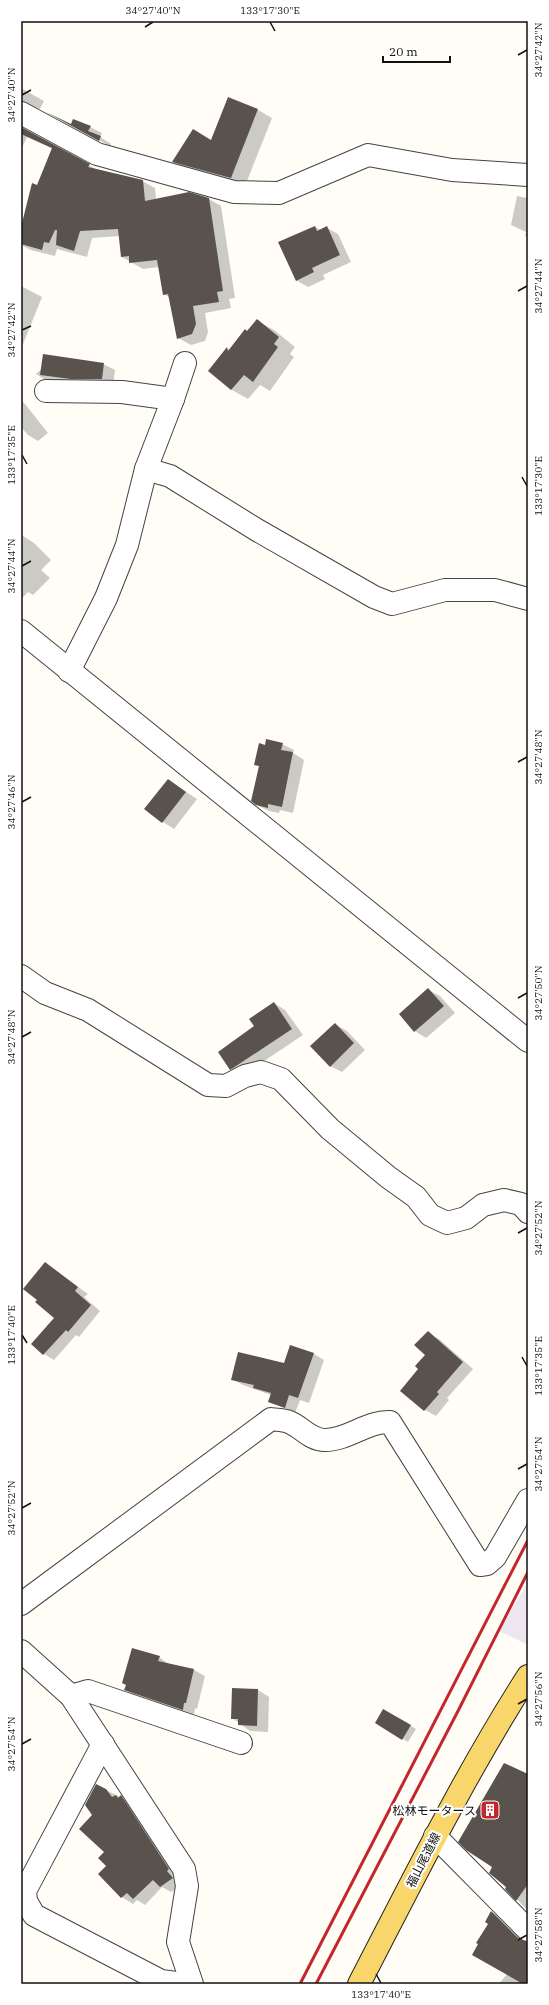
<svg xmlns="http://www.w3.org/2000/svg" width="549" height="2005" viewBox="0 0 549 2005" font-family="'IBM Plex Serif','Noto Sans JP',serif">
  <style>
    .industrial { fill: #eee6ef }
    .shadow { fill: #0003 }
    .building { fill: #5a524d }
    .lines { fill: none; stroke-linecap: round; stroke-linejoin: round }
    .minor-casing { stroke: #444; stroke-width: 24 }
    .major-casing { stroke: #222; stroke-width: 24 }
    .minor { stroke: #fff; stroke-width: 22 }
    .major { stroke: #f9d66b; stroke-width: 22 }
    .rail { stroke: #c4262e; stroke-width: 3 }
    .ticks { fill: none; stroke: #111; stroke-width: 1.5 }
    .labels { text-anchor: middle; dominant-baseline: central; stroke-width: 4; stroke-linejoin: round; paint-order: stroke }
    .poi-label { font-size: 12px; fill: #111; stroke: #fff; text-anchor: end }
    .street-label { font-size: 12px; fill: #111; stroke: #fff }
    .neatline { fill: none; stroke: #111; stroke-width: 1.5 }
    .ticks-label { font-size: 10px; text-anchor: middle; fill: #111 }
  </style>
  <rect width="100%" height="100%" fill="#fffdf5"/>
  <polygon class="industrial" points="528,1582 528,1645 499,1631"/>
  <g class="shadow">
    <polygon points="21,88 44,101 40,109 34,107 28,109 21,121"/>
    <polygon points="229,98 258,110 272,118 245,186 188,170 174,162 212,141"/>
    <polygon points="21,122 23,128 99,171 142,181 155,188 156,199 209,199 221,206 235,298 229,299 231,308 205,313 208,332 205,341 191,345 178,338 169,297 164,294 159,267 143,269 122,257 120,236 92,238 87,257 57,249 55,256 31,250 21,245 21,232 53,149 27,137 21,150"/>
    <polygon points="71,125 90,127 102,133 100,137 111,144 110,146"/>
    <polygon points="528,190 528,238 525,236 526,232 511,225 517,196 527,198"/>
    <polygon points="315,227 321,230 327,228 338,234 351,262 323,275 325,279 308,287 296,280"/>
    <polygon points="21,286 42,297 21,349"/>
    <polygon points="257,321 274,330 295,347 290,354 294,357 270,391 260,385 248,399 232,390 209,371 227,348 229,350"/>
    <polygon points="55,357 103,364 115,370 113,385 47,381 36,374"/>
    <polygon points="21,399 48,433 38,441 28,435 21,427"/>
    <polygon points="23,536 34,543 51,560 41,570 50,578 33,595 28,592 21,599 21,537"/>
    <polygon points="282,744 294,750 293,753 304,760 293,813 280,810 279,813 269,811 257,805 260,767 256,764 266,746"/>
    <polygon points="168,780 197,799 174,829 163,822"/>
    <polygon points="428,990 440,996 455,1013 426,1038 415,1031 400,1014"/>
    <polygon points="274,1003 285,1010 303,1035 243,1075 231,1069 255,1026"/>
    <polygon points="335,1024 347,1031 365,1050 342,1072 330,1066"/>
    <polygon points="45,1263 88,1294 84,1297 100,1311 79,1337 76,1335 54,1360 44,1354 55,1318 38,1299"/>
    <polygon points="428,1333 439,1339 473,1369 447,1398 449,1400 436,1416 425,1410 402,1391 420,1369 426,1355"/>
    <polygon points="291,1346 314,1354 324,1360 309,1403 300,1400 295,1413 269,1401 271,1395 243,1385 232,1379 284,1364"/>
    <polygon points="159,1657 170,1665 194,1670 205,1676 197,1709 195,1708 194,1715 136,1696 125,1690"/>
    <polygon points="233,1689 258,1690 269,1697 268,1732 250,1731 232,1718"/>
    <polygon points="384,1710 416,1729 408,1742 376,1723"/>
    <polygon points="528,1779 528,1911 506,1888"/>
    <polygon points="106,1790 132,1803 183,1885 171,1892 162,1887 145,1905 137,1900 133,1904 122,1897 99,1874 108,1866 106,1852 93,1815"/>
    <polygon points="492,1912 503,1919 528,1942 528,1984 499,1984 507,1974 489,1923"/>
  </g>
  <g class="building">
    <polygon points="228,97 258,109 231,178 172,162 193,129 211,140"/>
    <polygon points="46,112 71,124 73,119 91,126 88,131 101,136 99,141"/>
    <polygon points="21,127 90,164 88,167 143,180 145,201 189,192 209,198 223,291 217,292 219,302 193,306 196,324 192,334 177,339 168,294 163,295 157,260 129,263 129,256 121,257 118,229 80,231 74,251 56,245 57,230 55,230 49,243 44,242 42,250 21,244 21,227 32,183 37,185 52,148 21,134"/>
    <polygon points="315,226 317,231 327,226 340,255 312,268 314,272 296,281 278,242"/>
    <polygon points="257,319 279,337 274,344 278,347 253,382 244,375 231,390 208,371 227,347 228,351 245,329 247,331"/>
    <polygon points="43,354 104,363 102,379 71,379 40,375"/>
    <polygon points="266,739 283,743 281,750 293,752 282,807 268,804 268,808 256,805 251,801 259,766 254,765 259,743 265,745"/>
    <polygon points="168,779 186,792 162,823 144,809"/>
    <polygon points="428,988 444,1006 414,1032 399,1014"/>
    <polygon points="274,1002 292,1029 230,1070 218,1052 254,1026 249,1019"/>
    <polygon points="335,1023 354,1043 330,1067 310,1046"/>
    <polygon points="45,1262 78,1287 75,1291 91,1305 68,1332 66,1330 43,1355 31,1344 54,1318 35,1302 37,1300 23,1289"/>
    <polygon points="428,1331 463,1362 437,1392 439,1394 424,1411 400,1391 418,1369 415,1366 425,1355 414,1345"/>
    <polygon points="290,1345 314,1353 298,1398 289,1395 285,1408 268,1402 271,1393 253,1388 254,1385 231,1380 238,1352 284,1363"/>
    <polygon points="132,1648 160,1656 158,1661 194,1669 186,1703 184,1703 183,1710 124,1690 126,1685 122,1683"/>
    <polygon points="232,1688 258,1689 257,1726 238,1725 238,1719 231,1719"/>
    <polygon points="383,1709 411,1725 402,1740 375,1723"/>
    <polygon points="504,1763 528,1774 528,1884 516,1901 505,1889 506,1887 489,1873 492,1867 466,1850 458,1842"/>
    <polygon points="96,1784 106,1789 112,1797 116,1795 118,1798 121,1795 169,1869 167,1871 173,1878 160,1887 153,1880 133,1899 127,1893 121,1898 98,1874 106,1866 98,1858 104,1852 79,1829 92,1815 85,1805"/>
    <polygon points="491,1911 519,1939 528,1942 528,1984 523,1984 472,1955 478,1944 476,1943 488,1924 485,1922"/>
  </g>
  <g class="lines">
    <g class="minor-casing">
      <g id="minor">
        <polyline points="21,113 97,154 234,192 279,193 368,155 452,170 528,175"/>
        <polyline points="46,391 122,392 173,399"/>
        <polyline points="146,469 170,476 257,530 374,597 392,604 445,590 495,590 528,599"/>
        <polyline points="21,631 528,1041"/>
        <polyline points="69,671 106,598 127,545 146,469 173,399 185,363"/>
        <polyline points="21,976 45,993 88,1010 208,1085 226,1086 245,1076 261,1072 281,1079 330,1129 388,1177 416,1197 430,1215 447,1223 466,1218 483,1205 504,1200 521,1204 528,1212"/>
        <path d="M 21,1604 L 271,1419 C 277,1420 284,1420 289,1422 C 302,1427 310,1440 325,1440 C 348,1440 367,1421 390,1422 L 480,1565 L 487,1564 L 495,1557 L 528,1500"/>
        <polyline points="21,1651 71,1696 184,1869 187,1886 178,1942 192,1984"/>
        <polyline points="71,1696 88,1691 241,1743"/>
        <polyline points="103,1744 25,1891 26,1901 34,1915 161,1981 184,1984"/>
        <polyline points="435,1836 528,1930"/>
      </g>
    </g>
    <g class="major-casing">
      <path id="major" d="M 359,1984 C 413,1880 465,1774 528,1676"/>
    </g>
    <use href="#minor" class="minor"/>
    <use href="#major" class="major"/>
    <g class="rail">
      <polyline points="300,1984 528,1540"/>
      <polyline points="316,1984 458,1711 528,1572"/>
    </g>
  </g>
  <path class="ticks" d="M 270,22 L 275,31M 145,27 L 153,22M 518,55 L 527,50M 22,95 L 31,90M 518,291 L 527,286M 22,330 L 31,326M 22,455 L 27,464M 522,477 L 527,486M 22,566 L 31,561M 518,762 L 527,757M 22,802 L 31,797M 518,998 L 527,993M 22,1037 L 31,1032M 518,1233 L 527,1228M 22,1335 L 27,1343M 522,1357 L 527,1366M 518,1469 L 527,1464M 22,1508 L 31,1503M 518,1704 L 527,1699M 22,1744 L 31,1739M 518,1940 L 527,1935M 376,1974 L 381,1983"/>
  <defs>
    <g id="building-square" transform="scale(1)"><rect x="-9" y="-9" width="18" height="18" rx="4" fill="#c4262e" stroke="#fff"/><path d="M-4-6H4V6H1V3H-1V6H-4ZM-2.5-4.3h1.7v1.8h-1.7ZM.8-4.3h1.7v1.8H.8ZM-2.5-1h1.7V.8h-1.7ZM.8-1h1.7V.8H.8Z" fill="#fff"/></g>
  </defs>
  <g fill-rule="evenodd">
    <use href="#building-square" x="490" y="1810"/>
  </g>
  <g class="labels">
    <g class="poi-label">
      <text x="476" y="1810">松林モータース</text>
    </g>
    <g class="street-label">
      <text transform="translate(423 1860) rotate(-63)">福山尾道線</text>
    </g>
  </g>
  <rect width="549" height="2005" fill="none" stroke="#ffffff" stroke-width="44"/>
  <path d="M383 56v6h67v-6" fill="none" stroke="#111111" stroke-width="2"/>
  <text x="389" y="56" font-size="12" fill="#111111" stroke="#ffffff" stroke-width="3" paint-order="stroke">20 m</text>
  <rect x="22" y="22" width="505" height="1961" class="neatline"/>
  <g class="ticks-label">
    <text x="153" y="14">34°27'40"N</text>
    <text x="270" y="14">133°17'30"E</text>
    <text transform="translate(538 50) rotate(-90)" y="4">34°27'42"N</text>
    <text transform="translate(11 95) rotate(-90)" y="4">34°27'40"N</text>
    <text transform="translate(538 286) rotate(-90)" y="4">34°27'44"N</text>
    <text transform="translate(11 330) rotate(-90)" y="4">34°27'42"N</text>
    <text transform="translate(11 455) rotate(-90)" y="4">133°17'35"E</text>
    <text transform="translate(538 486) rotate(-90)" y="4">133°17'30"E</text>
    <text transform="translate(11 566) rotate(-90)" y="4">34°27'44"N</text>
    <text transform="translate(538 757) rotate(-90)" y="4">34°27'48"N</text>
    <text transform="translate(11 802) rotate(-90)" y="4">34°27'46"N</text>
    <text transform="translate(538 993) rotate(-90)" y="4">34°27'50"N</text>
    <text transform="translate(11 1037) rotate(-90)" y="4">34°27'48"N</text>
    <text transform="translate(538 1228) rotate(-90)" y="4">34°27'52"N</text>
    <text transform="translate(11 1335) rotate(-90)" y="4">133°17'40"E</text>
    <text transform="translate(538 1366) rotate(-90)" y="4">133°17'35"E</text>
    <text transform="translate(538 1464) rotate(-90)" y="4">34°27'54"N</text>
    <text transform="translate(11 1508) rotate(-90)" y="4">34°27'52"N</text>
    <text transform="translate(538 1699) rotate(-90)" y="4">34°27'56"N</text>
    <text transform="translate(11 1744) rotate(-90)" y="4">34°27'54"N</text>
    <text transform="translate(538 1935) rotate(-90)" y="4">34°27'58"N</text>
    <text x="381" y="1998">133°17'40"E</text>
  </g>
</svg>
